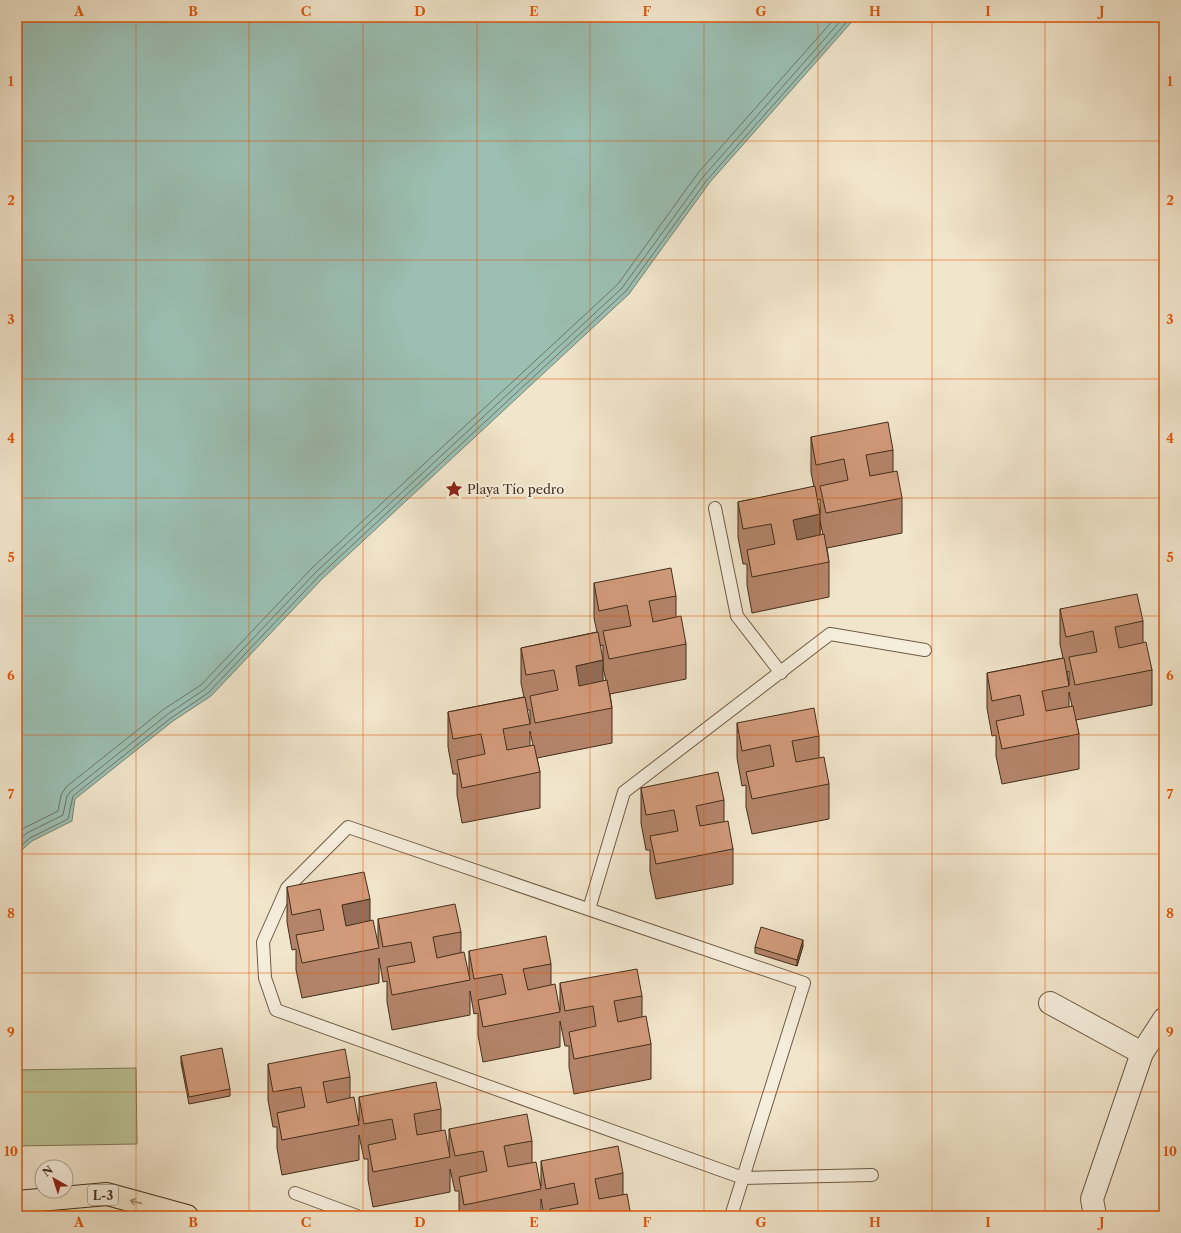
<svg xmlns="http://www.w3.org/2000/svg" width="1181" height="1233" viewBox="0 0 1181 1233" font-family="'Libre Caslon Text',serif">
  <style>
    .green { fill: #bbc496; stroke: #7e7958 }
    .water { fill: #9bbfb3; stroke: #778575 }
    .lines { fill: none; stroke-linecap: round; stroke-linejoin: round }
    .shore { stroke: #6e7666; stroke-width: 1 }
    .lane-casing { stroke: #6e5c46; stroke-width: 14 }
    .street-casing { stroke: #6e5c46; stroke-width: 24 }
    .primary-casing { stroke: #422e19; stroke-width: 24 }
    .lane { stroke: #f6eedd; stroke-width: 12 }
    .street { stroke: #f6eedd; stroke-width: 22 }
    .primary { stroke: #f1e5cb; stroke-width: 22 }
    .wall { fill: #b4846a; stroke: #422e19; fill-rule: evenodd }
    .shaded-wall { fill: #926c56; stroke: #422e19 }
    .building { fill: #d19a7b; stroke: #422e19 }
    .oneway { stroke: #9a8a72 }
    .grid { fill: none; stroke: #e0570d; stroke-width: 1; stroke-opacity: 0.55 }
    .labels { text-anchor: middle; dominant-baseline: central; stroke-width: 4; stroke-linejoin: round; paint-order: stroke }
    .shield { fill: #f6eedd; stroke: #786854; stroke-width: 1 }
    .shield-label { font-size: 12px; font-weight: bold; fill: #422e19 }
    .poi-label { font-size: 13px; fill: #422e19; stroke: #f6eedd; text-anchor: start }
    .neatline { fill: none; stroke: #e0570d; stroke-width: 1.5 }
    .grid-label { font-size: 13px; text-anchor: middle; font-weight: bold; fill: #e0570d }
  </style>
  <rect width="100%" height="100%" fill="#f1e5cb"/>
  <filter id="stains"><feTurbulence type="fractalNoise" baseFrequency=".005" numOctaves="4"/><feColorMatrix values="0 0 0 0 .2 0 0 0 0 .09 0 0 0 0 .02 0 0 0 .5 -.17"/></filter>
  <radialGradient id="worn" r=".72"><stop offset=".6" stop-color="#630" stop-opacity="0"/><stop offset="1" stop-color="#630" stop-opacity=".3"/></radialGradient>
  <polygon class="green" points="136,1068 137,1144 17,1146 17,1070"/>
  <polygon class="water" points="17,17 856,17 710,182 629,294 322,579 211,696 173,721 75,799 72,821 32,841 17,854"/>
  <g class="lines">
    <g class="shore">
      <polyline points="17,834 24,828 58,811 61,795 66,787 164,709 201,685 312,568 618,284 698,173 836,17"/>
      <polyline points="17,842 27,833 63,815 67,796 70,792 168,714 205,689 316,572 622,288 703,177 844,17"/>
      <polyline points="17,849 30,838 68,819 73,796 171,718 208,693 319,576 626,291 707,180 851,17"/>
    </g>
    <g class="lane-casing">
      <g id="lane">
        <polyline points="715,508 737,616 781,673"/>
        <polyline points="589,909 624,792 830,634 925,650"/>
        <polyline points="295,1193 357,1216"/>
        <polyline points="731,1216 804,983 348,827 287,888 263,942 265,978 276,1010 743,1178 872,1175"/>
      </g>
    </g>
    <g class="street-casing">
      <g id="street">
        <polyline points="1050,1003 1142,1053 1164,1019"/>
        <polyline points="1095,1216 1092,1199 1142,1053"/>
      </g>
    </g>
    <g class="primary-casing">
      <polyline id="primary" points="17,1202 107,1194 187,1216"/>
    </g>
    <use href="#lane" class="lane"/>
    <use href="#street" class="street"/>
    <use href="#primary" class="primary"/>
  </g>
  <g class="wall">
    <path d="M 811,437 L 893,450 L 893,471 L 902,498 L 902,533 L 827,548 L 829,562 L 829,597 L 752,613 L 747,585 L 747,564 L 743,564 L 738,537 L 738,502 L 814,487 L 811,472 ZM 820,499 L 820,513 L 817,500 ZM 820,521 L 823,535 L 820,535 Z"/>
    <path d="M 594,583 L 676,596 L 676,617 L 686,644 L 686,679 L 610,694 L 612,708 L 612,743 L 537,758 L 540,772 L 540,808 L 462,823 L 457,795 L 457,774 L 453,774 L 448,747 L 448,712 L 524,697 L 521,683 L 521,648 L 597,632 L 594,618 ZM 603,645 L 603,667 L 606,681 L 603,681 L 600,646 ZM 527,710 L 530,710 L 530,724 ZM 530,731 L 533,745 L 530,746 Z"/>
    <path d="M 1060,609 L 1143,621 L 1143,643 L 1152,670 L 1152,705 L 1076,720 L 1079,734 L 1079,769 L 1002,784 L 996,756 L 996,735 L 992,736 L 987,708 L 987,673 L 1063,658 L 1060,644 ZM 1069,671 L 1069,685 L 1067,672 ZM 1069,692 L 1072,706 L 1069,707 Z"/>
    <polygon points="737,723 819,736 819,757 829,784 829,819 752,834 746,807 746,785 742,786 737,758"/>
    <polygon points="641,788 724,800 724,822 733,849 733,884 656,899 650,871 650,850 646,850 641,823"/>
    <polygon points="287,887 370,921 378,945 378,919 461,932 461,953 469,975 469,951 551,964 551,985 560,1010 560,983 642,996 642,1017 651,1044 651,1079 574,1094 569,1067 569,1046 565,1046 560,1021 560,1047 483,1062 478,1035 478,1013 474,1014 470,991 470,1015 392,1030 387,1002 387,981 383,982 379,958 379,983 302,998 296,970 296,949 292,950 287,922"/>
    <polygon points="803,946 797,966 755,953 755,947"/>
    <polygon points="181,1056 230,1089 230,1096 189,1104 181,1063"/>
    <polygon points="268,1064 350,1077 350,1098 359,1121 359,1097 441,1109 441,1130 449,1152 449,1129 532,1141 532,1163 541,1186 541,1161 623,1173 623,1195 631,1216 544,1216 541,1199 541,1216 460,1216 459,1212 459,1191 455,1191 450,1169 450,1192 373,1207 368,1180 368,1159 364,1159 359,1135 359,1160 282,1175 277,1148 277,1127 273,1127 268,1100"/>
  </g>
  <g class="shaded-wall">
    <polygon points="820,514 820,549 793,555 793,520"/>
    <polygon points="603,660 603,695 576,701 576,666"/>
    <polygon points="370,899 370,935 342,940 342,905"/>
    <polygon points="803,940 803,946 797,966 797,960"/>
  </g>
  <g class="building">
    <polygon points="888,422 893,450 866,455 870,476 897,471 902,498 826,513 820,486 848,480 844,459 816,465 811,437"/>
    <polygon points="815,486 820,514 793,520 797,540 824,534 829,562 752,577 747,550 775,544 771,524 743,529 738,502"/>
    <polygon points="671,568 676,596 649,601 653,622 681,616 686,644 609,659 603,631 631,626 627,605 599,611 594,583"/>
    <polygon points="1137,594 1143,621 1115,627 1119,648 1146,642 1152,670 1075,685 1069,657 1097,652 1093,631 1066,637 1060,609"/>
    <polygon points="598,632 603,660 576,666 579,686 607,680 612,708 535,723 530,696 558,690 554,670 526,675 521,648"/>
    <polygon points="1064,658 1069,686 1042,691 1046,711 1073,706 1079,734 1002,749 996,721 1024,715 1020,695 992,701 987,673"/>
    <polygon points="525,697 530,724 503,729 507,750 534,745 540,772 462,788 457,760 485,754 481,734 453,739 448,712"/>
    <polygon points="814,708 819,736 792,741 796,762 824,757 829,784 752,799 746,772 774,766 770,745 742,751 737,723"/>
    <polygon points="718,772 724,800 696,806 700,826 728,821 733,849 656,864 650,836 678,831 674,810 646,815 641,788"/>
    <polygon points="364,872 370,899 342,905 346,926 373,920 379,948 302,963 296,935 324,930 320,909 292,915 287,887"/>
    <polygon points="455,904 461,932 433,937 437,958 464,952 470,980 392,995 387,967 415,962 411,942 383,947 378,919"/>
    <polygon points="761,927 803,940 797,960 755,947"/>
    <polygon points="546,936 551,964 523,969 528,990 555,984 560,1012 483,1027 478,1000 506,994 502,974 474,979 469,951"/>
    <polygon points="637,969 642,996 614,1001 618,1022 646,1016 651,1044 574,1059 569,1032 596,1026 593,1006 565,1011 560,983"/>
    <polygon points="222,1048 230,1089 189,1097 181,1056"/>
    <polygon points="345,1049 350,1077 323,1082 327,1103 354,1097 359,1125 282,1140 277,1113 305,1107 301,1087 273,1092 268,1064"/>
    <polygon points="436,1082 441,1109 414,1114 417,1135 445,1130 450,1157 373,1172 368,1145 396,1139 392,1119 364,1124 359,1097"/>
    <polygon points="527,1114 532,1141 504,1146 508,1167 536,1162 541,1189 464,1205 459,1177 487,1171 483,1151 455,1156 449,1129"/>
    <polygon points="618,1146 623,1173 595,1179 599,1199 627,1194 631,1216 551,1216 550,1209 578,1204 574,1183 546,1189 541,1161"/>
  </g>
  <defs><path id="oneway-shaft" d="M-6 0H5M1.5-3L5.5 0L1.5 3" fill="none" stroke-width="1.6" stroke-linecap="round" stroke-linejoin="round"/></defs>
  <use class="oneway" href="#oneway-shaft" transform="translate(136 1202) rotate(-165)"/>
  <path class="grid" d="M 136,17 L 136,1216M 249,17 L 249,1216M 363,17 L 363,1216M 477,17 L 477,1216M 590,17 L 590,1216M 704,17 L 704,1216M 818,17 L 818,1216M 932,17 L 932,1216M 1045,17 L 1045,1216M 17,141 L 1164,141M 17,260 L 1164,260M 17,379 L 1164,379M 17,498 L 1164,498M 17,616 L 1164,616M 17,735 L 1164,735M 17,854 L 1164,854M 17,973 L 1164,973M 17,1092 L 1164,1092"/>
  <defs>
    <g id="sight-bare" transform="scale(1.38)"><path d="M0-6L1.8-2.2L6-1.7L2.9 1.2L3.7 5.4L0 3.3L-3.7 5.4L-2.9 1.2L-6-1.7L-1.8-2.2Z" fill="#8f2418" stroke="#f6eedd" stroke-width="2.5" paint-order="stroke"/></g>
  </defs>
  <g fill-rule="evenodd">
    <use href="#sight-bare" x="454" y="489"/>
  </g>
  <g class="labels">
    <rect class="shield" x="88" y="1185" width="30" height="20" rx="3"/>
    <g class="shield-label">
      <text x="103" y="1195">L-3</text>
    </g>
    <g class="poi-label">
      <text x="467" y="489">Playa Tío pedro</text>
    </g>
  </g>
  <rect width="1181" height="1233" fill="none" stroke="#f1e5cb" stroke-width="44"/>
  <g transform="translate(54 1179) rotate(321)"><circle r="19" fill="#f6eedd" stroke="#aea18f"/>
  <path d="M0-3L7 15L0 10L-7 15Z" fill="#8f2418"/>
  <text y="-6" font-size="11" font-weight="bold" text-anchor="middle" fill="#422e19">N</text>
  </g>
  <rect x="22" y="22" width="1137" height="1189" class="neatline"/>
  <g class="grid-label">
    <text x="79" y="16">A</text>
    <text x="193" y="16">B</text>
    <text x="306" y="16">C</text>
    <text x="420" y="16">D</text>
    <text x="534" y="16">E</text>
    <text x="647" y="16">F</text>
    <text x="761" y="16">G</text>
    <text x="875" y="16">H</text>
    <text x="988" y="16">I</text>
    <text x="1102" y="16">J</text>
    <text x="11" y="86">1</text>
    <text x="1170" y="86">1</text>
    <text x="11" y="205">2</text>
    <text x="1170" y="205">2</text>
    <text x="11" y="324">3</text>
    <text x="1170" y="324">3</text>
    <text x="11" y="443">4</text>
    <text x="1170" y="443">4</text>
    <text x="11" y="562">5</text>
    <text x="1170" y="562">5</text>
    <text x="11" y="680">6</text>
    <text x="1170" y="680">6</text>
    <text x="11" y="799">7</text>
    <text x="1170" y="799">7</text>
    <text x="11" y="918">8</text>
    <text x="1170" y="918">8</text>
    <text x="11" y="1037">9</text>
    <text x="1170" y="1037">9</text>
    <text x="11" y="1156">10</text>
    <text x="1170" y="1156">10</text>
    <text x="79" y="1227">A</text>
    <text x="193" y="1227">B</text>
    <text x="306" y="1227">C</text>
    <text x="420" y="1227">D</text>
    <text x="534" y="1227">E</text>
    <text x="647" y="1227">F</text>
    <text x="761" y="1227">G</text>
    <text x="875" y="1227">H</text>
    <text x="988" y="1227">I</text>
    <text x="1102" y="1227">J</text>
  </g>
  <rect width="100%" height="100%" filter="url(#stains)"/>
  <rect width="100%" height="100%" fill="url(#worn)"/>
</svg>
